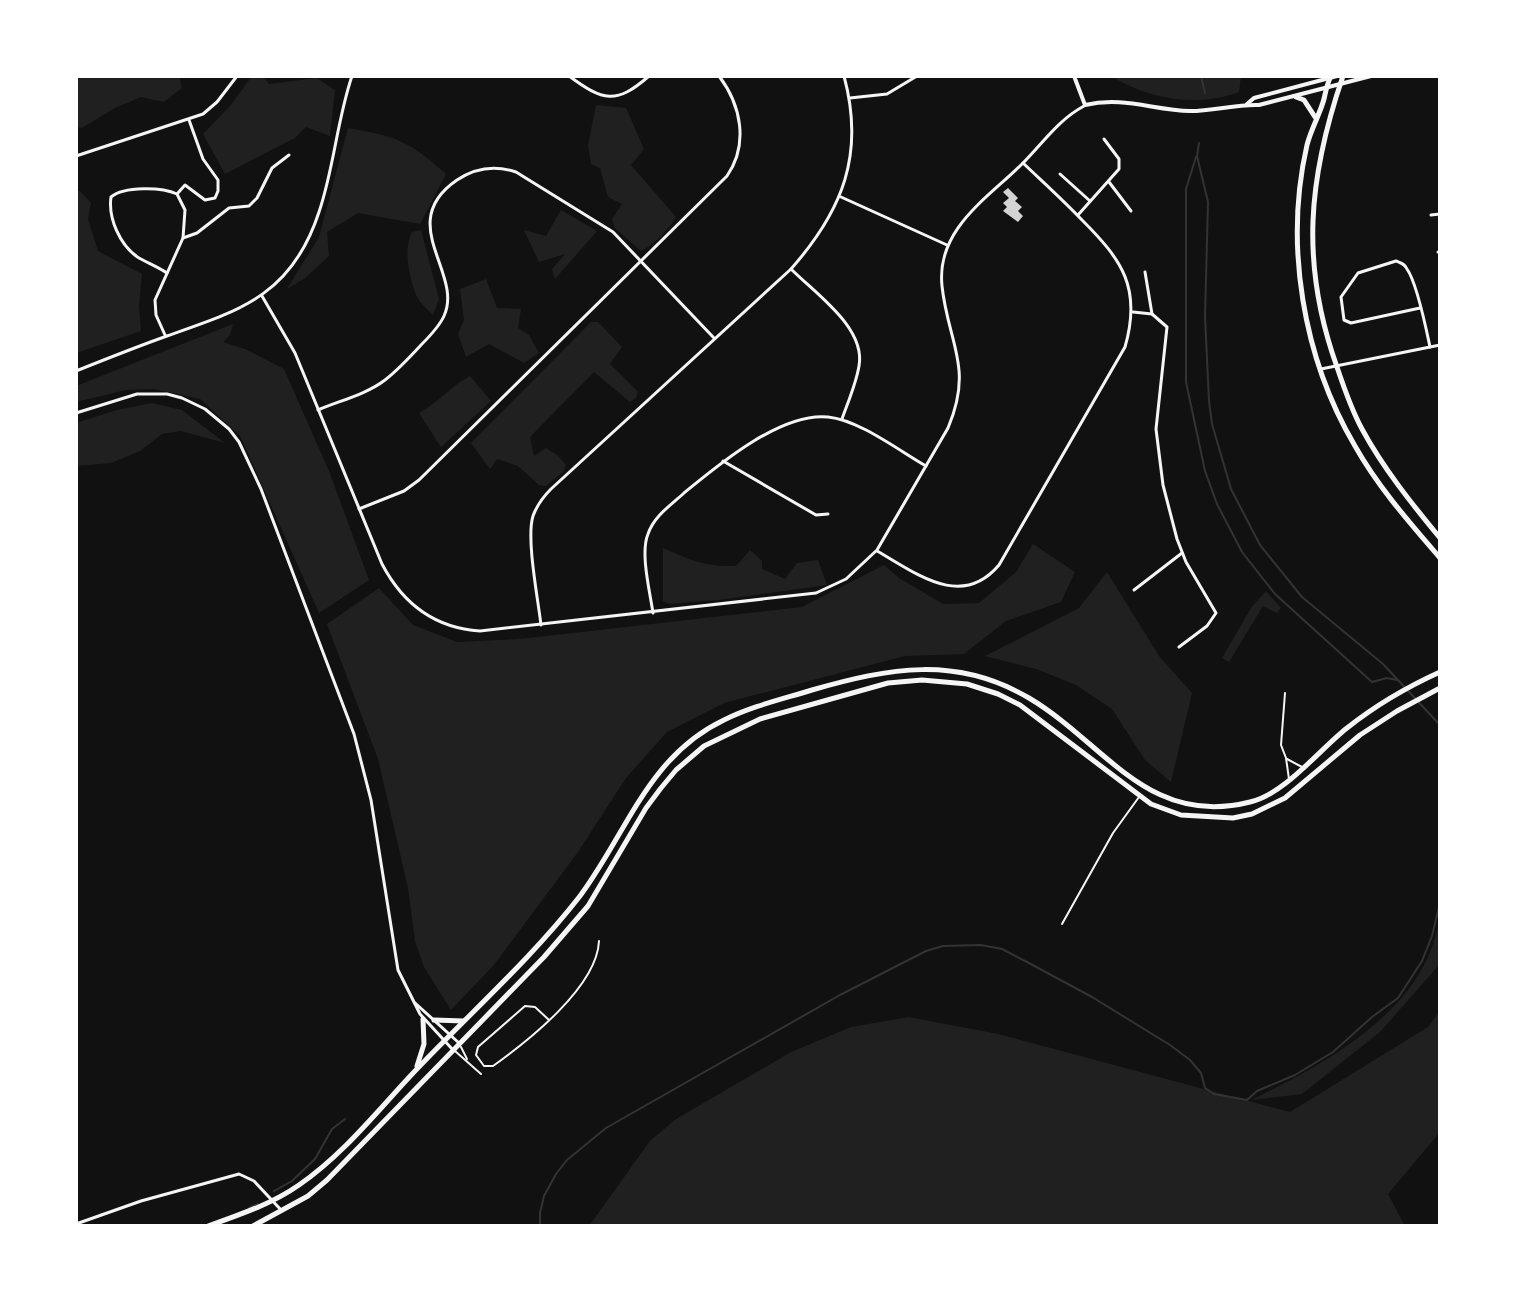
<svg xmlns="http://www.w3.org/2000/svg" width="1516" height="1302" viewBox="0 0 1516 1302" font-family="'PT Sans Narrow',sans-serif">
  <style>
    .green { fill: #202020 }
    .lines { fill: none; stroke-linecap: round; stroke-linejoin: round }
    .stream { stroke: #333; stroke-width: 2 }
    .building { fill: #d3d3d3 }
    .service { stroke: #f5f5f5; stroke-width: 2 }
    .minor { stroke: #f5f5f5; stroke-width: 3 }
    .tertiary { stroke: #f5f5f5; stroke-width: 4 }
    .secondary { stroke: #f5f5f5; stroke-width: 5 }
  </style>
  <rect width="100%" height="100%" fill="#111"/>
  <g class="green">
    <polygon points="76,76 179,76 182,88 164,102 141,97 115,108 82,128 76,127"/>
    <polygon points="252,76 263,76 269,84 317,78 335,90 330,136 306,127 295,138 225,174 203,134 230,106"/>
    <path d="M 1111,76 L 1241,76 L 1239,92 C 1198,108 1147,99 1111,76 Z"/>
    <path d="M 596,105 L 626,108 L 644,149 L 631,165 L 676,217 C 669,229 653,246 641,251 L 615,228 L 612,219 L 622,204 L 608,197 L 600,168 L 591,164 L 588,145 Z"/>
    <path d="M 348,128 C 396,136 409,141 446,174 L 420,224 L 358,213 L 327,232 L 329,256 L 305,278 L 287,289 L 319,237 Z"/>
    <polygon points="76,191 80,191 91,203 88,219 98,251 142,274 139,306 141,331 76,353"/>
    <polygon points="561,210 597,231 555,279 552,269 565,254 539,262 524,230 546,236"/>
    <path d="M 421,230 L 439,299 L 433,315 C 427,309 419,302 416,295 C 409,276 403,250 412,232 Z"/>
    <polygon points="486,279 497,308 521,309 518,328 529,335 539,353 524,363 489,344 466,357 458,334 464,320 460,289"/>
    <polygon points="591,322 598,322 622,347 610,364 638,392 636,398 630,402 594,372 530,437 534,456 546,448 557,455 566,465 563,472 546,486 539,485 518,466 497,459 490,469 471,443"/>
    <polygon points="233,324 230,335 223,342 245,349 284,369 329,471 369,580 319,613 240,436 200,399 154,389 126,390 76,402 76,386"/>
    <path d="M 470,376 L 491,401 L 441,447 L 419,413 C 441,401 448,388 470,376 Z"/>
    <polygon points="152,403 182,410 225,443 181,431 162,434 140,451 111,463 76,466 76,423 117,410"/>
    <polygon points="1033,544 1075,572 1061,602 1006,621 964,654 905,656 724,703 667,732 626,778 578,852 493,966 451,1010 424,967 415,941 408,888 378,759 327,624 379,588 413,625 457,642 520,639 802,607 884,565 899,578 943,604 979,603 1016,572"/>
    <path d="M 663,548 C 690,560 706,567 736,566 L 750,550 L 762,561 L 762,569 L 785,579 L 797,563 L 818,560 L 827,585 L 718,600 L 669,604 L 663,601 Z"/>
    <polygon points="1107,572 1159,656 1192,693 1171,782 1145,760 1112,709 1076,685 1036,669 985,656 1079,608"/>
    <polygon points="1266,591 1281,608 1277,613 1263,606 1229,662 1222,658 1251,608"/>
    <path d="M 1440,922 L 1440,964 L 1380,1032 L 1302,1094 L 1251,1100 C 1315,1069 1397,1025 1428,957 C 1433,946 1436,933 1440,922 Z"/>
    <polygon points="1440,1011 1440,1132 1388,1194 1405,1226 589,1226 650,1141 676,1119 791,1052 851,1027 909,1017 998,1034 1290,1112 1428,1027"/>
  </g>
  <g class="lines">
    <g class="stream">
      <polyline points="1201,76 1205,93"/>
      <polyline points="1199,143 1197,156 1208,202 1205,317 1209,401 1212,424 1231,489 1260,545 1302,597 1383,664 1440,725"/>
      <polyline points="1196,157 1186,189 1186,382 1205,471 1217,504 1242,552 1275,594 1372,682 1387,678 1397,680"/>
      <polyline points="274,1191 292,1181 315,1159 332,1129 345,1119"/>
      <polyline points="249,1208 258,1204"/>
      <polyline points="540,1226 540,1213 544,1196 556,1174 567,1160 606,1128 840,995 926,951 943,946 981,945 1002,949 1027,962 1092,997 1170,1045 1190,1060 1201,1073 1205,1088 1214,1094 1247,1100 1257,1091 1295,1075 1333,1052 1372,1017 1398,998 1422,961 1432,936 1440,903"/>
    </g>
  </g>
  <polygon class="building" points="1008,188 1018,198 1015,201 1022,207 1018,211 1023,216 1018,222 1003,211 1007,207 1003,203 1009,198 1003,192"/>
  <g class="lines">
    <g class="service">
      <polyline points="1285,693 1281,745 1286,758 1289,779"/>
      <polyline points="1287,759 1302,767"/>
      <polyline points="1062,924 1113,833 1139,797"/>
      <path d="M 549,1020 L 535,1007 L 525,1006 L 478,1047 L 476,1055 L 484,1066 L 493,1066 C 528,1041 597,987 599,941"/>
      <polyline points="461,1047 467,1059"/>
      <polyline points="455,1051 481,1074"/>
    </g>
    <g class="minor">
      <path d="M 569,76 C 603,101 616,105 649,76"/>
      <polyline points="850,98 887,94 917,76"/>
      <polyline points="76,156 203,114 217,102 237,76"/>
      <polyline points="1060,174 1090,201"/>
      <polyline points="1109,182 1131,211"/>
      <polyline points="177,194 185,185 205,200 215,198 218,191 218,180 203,159 189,120"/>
      <polyline points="841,197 947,245"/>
      <polyline points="1078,215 1119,169 1119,159 1104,139"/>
      <polyline points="1431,215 1440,214"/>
      <polyline points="1438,252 1440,252"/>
      <path d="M 791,269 C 816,294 866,328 859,366 C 856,384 848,402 842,419"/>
      <polyline points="1145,272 1152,314"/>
      <path d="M 167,273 C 158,267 148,263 139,258 C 120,246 108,218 111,197 C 124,186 162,187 177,194 L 185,210 L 183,238"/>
      <path d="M 262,296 L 295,353 L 382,564 C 403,604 434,628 480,631 L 816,593 L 846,579 L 877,550 L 948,428 C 974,367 948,343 942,286 C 936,229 988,198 1022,164 C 1043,143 1058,120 1084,106"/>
      <path d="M 1420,308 L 1351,323 L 1344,320 L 1341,297 L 1358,273 L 1396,261 C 1401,263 1405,264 1407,269 C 1417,283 1426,328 1430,347"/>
      <polyline points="1133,312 1152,314 1167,327 1156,429 1163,485 1177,539 1186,562 1216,613 1207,626 1179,647"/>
      <polyline points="165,335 156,315 155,300 183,238 197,233 229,208 249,206 257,198 272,168 289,155"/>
      <polyline points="1321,369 1440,345"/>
      <path d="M 76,371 C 106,359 136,347 167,336 C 241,310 292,295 319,212 C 334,168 337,120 352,76"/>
      <path d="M 318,410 C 339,401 367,394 385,380 C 398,370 410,357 421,345 C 429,337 439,327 444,316 C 464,273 394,223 457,180 C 475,168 495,165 516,172 L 613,232 L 714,338"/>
      <polyline points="76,413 137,394 167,394 182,398 205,409 229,429 239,442 261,489 354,734 371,800 398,970 420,1014 453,1050"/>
      <polyline points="723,461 816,515 828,514"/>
      <path d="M 359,509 L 404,491 L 419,480 L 727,176 C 749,144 741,105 719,76"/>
      <path d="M 877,551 C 916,573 961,610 999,565 L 1125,347 C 1142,288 1122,260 1082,220 C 1063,200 1043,182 1023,163"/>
      <polyline points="1134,590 1182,553"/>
      <path d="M 653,613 C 650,592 640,553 648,534 C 654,516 671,505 684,493 C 718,465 781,412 828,417 C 859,420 898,450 926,466"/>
      <path d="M 541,625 C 538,599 526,538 533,516 C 537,505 543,497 551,489 L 791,269 C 843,210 865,154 844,76"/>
      <polyline points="415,1003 459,1043"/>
      <polyline points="76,1224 141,1201 239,1174 254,1181 282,1211"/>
    </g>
    <g class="tertiary">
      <path d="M 1074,76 L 1085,105 C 1123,96 1153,110 1190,111 C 1214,111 1236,104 1259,105 L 1371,76"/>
      <polyline points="1247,104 1254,98 1337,76"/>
    </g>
    <g class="secondary">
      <path d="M 1331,76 C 1327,84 1326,90 1324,99 C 1320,114 1311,129 1307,145 C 1284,245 1303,358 1355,446 C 1378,487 1410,523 1440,558"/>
      <path d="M 1343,76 C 1308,178 1300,264 1337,367 C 1344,388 1351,409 1362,429 C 1383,468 1412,504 1440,538"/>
      <polyline points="1296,97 1304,100 1315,117"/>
      <polyline points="434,1020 464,1021"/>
      <polyline points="417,1066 424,1044 423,1019"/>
      <path d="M 208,1226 C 239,1215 272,1204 299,1185 C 344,1154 378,1110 415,1071 C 470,1013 531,959 580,896 C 627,833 648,756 724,720 C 752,706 783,699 812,690 C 889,668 956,655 1029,698 C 1105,743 1148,828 1250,802 C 1285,794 1319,750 1347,728 C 1376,705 1407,687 1440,672"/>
      <polyline points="253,1226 308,1196 327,1180 544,957 588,906 646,808 661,788 676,770 704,746 760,719 888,683 922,680 967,684 998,694 1020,705 1151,804 1181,815 1233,818 1252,814 1285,798 1360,735 1397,711 1440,688"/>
    </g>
  </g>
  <rect width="1516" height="1302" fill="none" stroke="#ffffff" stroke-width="156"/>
</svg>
